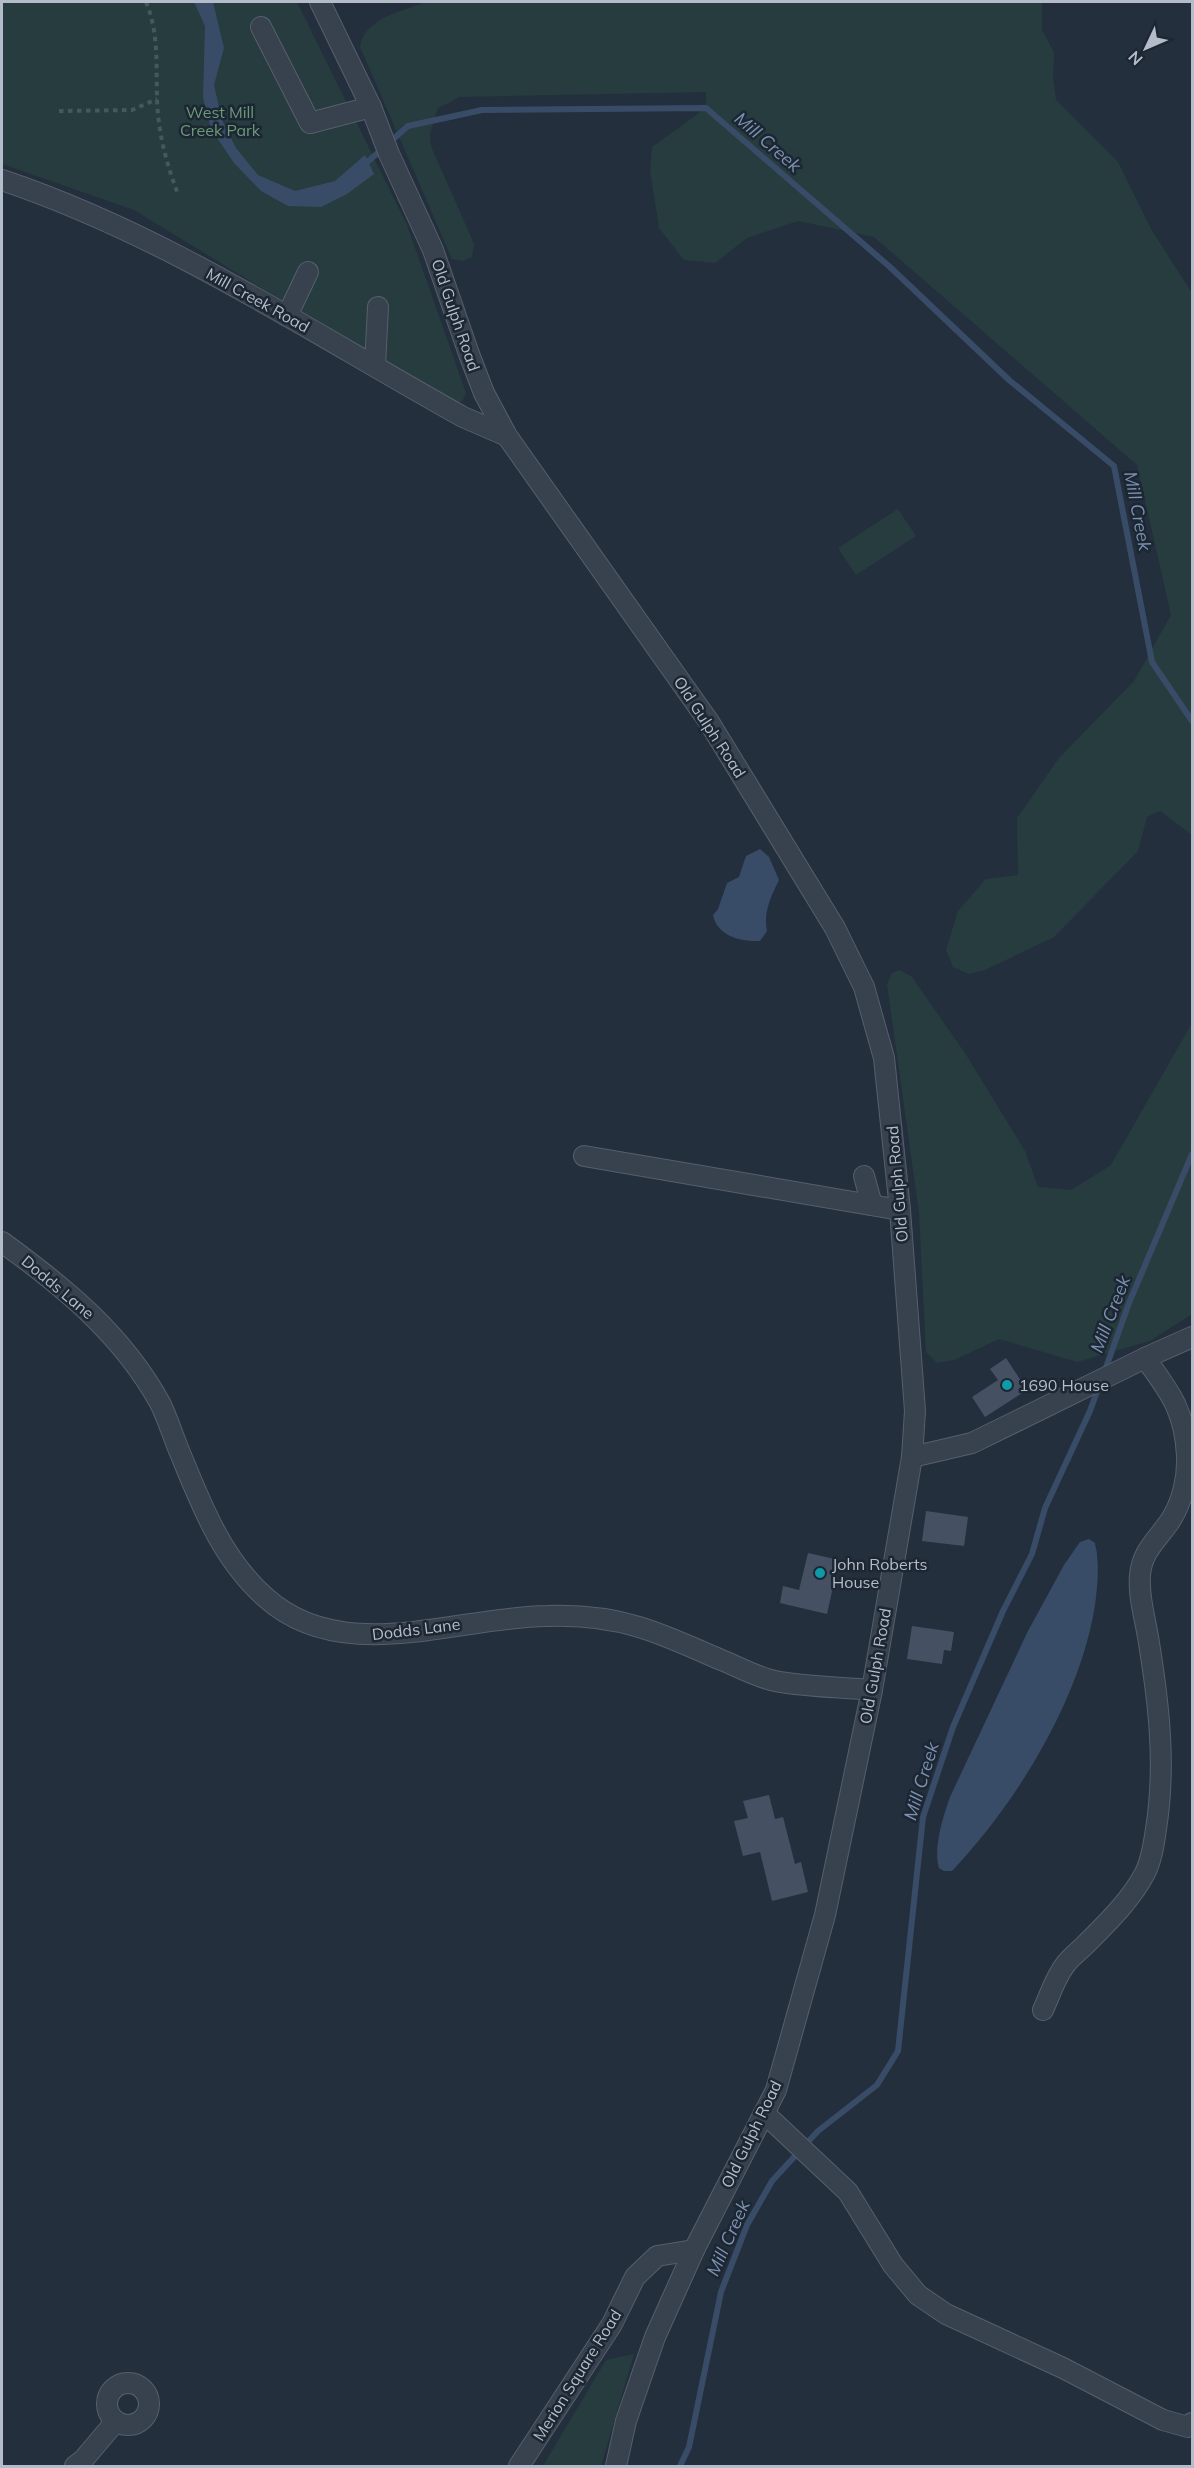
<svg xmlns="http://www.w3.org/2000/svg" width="1194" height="2468" viewBox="0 0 1194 2468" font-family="Mulish,sans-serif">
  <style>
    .green { fill: #263c3f }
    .water { fill: #394c67 }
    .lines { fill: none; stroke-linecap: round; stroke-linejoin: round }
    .stream { stroke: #394c67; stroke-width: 6 }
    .building { fill: #455162 }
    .minor-casing { stroke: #565f6c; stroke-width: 22 }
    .path { stroke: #44595c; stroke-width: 4; stroke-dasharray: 4.5 4.5; stroke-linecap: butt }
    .minor { stroke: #38414e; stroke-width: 20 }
    .culture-dot { fill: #0f9aa8; stroke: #1d2633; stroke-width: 2 }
    .labels { text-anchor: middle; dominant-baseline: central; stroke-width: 5; stroke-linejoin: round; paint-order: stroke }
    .park-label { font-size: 16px; fill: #6b9a76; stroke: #1d2633 }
    .street-label { font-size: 16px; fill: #b4bcc9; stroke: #1d2633 }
    .poi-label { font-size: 16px; fill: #b4bcc9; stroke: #1d2633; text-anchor: start }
    .water-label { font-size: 18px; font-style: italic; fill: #7c92b1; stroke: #1d2633 }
  </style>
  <rect width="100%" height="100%" fill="#242f3e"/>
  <g class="green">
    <polygon points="2,2 297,2 407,225 466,393 463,400 458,403 448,402 134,210 2,164"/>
    <path d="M 426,2 L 1042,2 L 1042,30 L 1054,52 L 1053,77 L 1056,100 L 1118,162 L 1151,229 L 1192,293 L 1192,835 L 1160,811 L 1147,817 L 1138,851 L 1054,937 L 985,970 L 969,974 L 953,967 L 946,950 L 958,911 L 986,879 L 1018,875 L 1017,818 L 1059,758 L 1134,681 L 1171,615 L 1137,465 L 874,237 L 798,221 L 747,238 L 715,263 L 684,260 L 659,228 L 650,170 L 652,147 L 706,108 L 706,92 L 460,97 L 438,108 L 430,133 L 431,146 L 474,244 L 472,257 L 463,261 L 452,259 L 360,47 C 364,18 403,11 426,2 Z"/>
    <polygon points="898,509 916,536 856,575 838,548"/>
    <polygon points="900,970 912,977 965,1053 1025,1151 1038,1187 1071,1190 1111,1165 1192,1023 1192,1314 1150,1341 1077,1362 999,1339 954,1360 937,1363 926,1352 919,1213 887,984 892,973"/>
    <polygon points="634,2354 601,2466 543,2466 606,2360"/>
  </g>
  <g class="water">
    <polygon points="194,2 213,2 224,48 214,85 222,120 236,148 258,175 295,191 335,181 365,155 374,174 347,194 321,207 288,206 261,191 234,163 211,129 203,98 205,26"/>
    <path d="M 760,849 L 769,857 L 779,880 C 771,896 763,913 767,931 L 760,941 C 741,942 717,936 713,915 L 718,909 L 727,883 L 739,877 L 746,856 Z"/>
    <path d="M 1089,1539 L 1095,1543 C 1095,1547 1097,1550 1097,1555 C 1099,1571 1097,1590 1095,1605 C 1080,1700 1017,1802 952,1871 L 944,1871 L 939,1868 C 933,1848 943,1817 950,1797 L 1028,1631 L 1064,1565 L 1080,1542 Z"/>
  </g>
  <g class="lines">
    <g class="stream">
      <polyline points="364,165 408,126 482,110 706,108 890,267 1009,380 1114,466 1152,662 1192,721"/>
      <polyline points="1104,1373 1129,1303 1192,1154"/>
      <polyline points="680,2466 689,2447 721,2292 747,2225 772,2181 818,2131 877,2085 898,2051 923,1817 953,1727 1003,1611 1032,1554 1045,1508 1090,1411 1099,1386"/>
    </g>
  </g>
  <g class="building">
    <polygon points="1006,1358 1027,1390 985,1417 972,1397 998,1380 990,1369"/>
    <polygon points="926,1511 968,1517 964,1546 922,1541"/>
    <polygon points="808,1553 839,1560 827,1614 780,1603 783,1586 799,1590"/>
    <polygon points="912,1626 954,1632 951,1651 944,1650 942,1664 907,1659"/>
    <polygon points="769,1795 775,1819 783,1817 795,1864 801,1862 808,1892 772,1901 760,1852 743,1856 734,1821 748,1818 743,1801"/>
  </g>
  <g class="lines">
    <g class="minor-casing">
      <g id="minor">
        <polyline points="320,2 371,107 389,154 433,250 469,354 484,393 507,436 709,722 835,928 864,987 884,1058 900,1210 915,1411 912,1457 872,1690 825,1915 776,2090 694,2250 655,2337 626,2421 616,2466"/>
        <polyline points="261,27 310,123 371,107"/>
        <path d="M 2,180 C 166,235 312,333 463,417 L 507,436"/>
        <polyline points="287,316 308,272"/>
        <polyline points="375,366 378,307"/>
        <polyline points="584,1156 900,1210"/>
        <polyline points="864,1176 872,1205"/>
        <path d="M 2,1242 C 64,1287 122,1334 160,1403 C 167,1417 172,1433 178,1448 C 200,1501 220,1557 265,1597 C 342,1667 455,1617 547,1616 C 577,1615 610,1618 639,1627 C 666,1635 693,1648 719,1659 C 737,1666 756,1677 775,1681 C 805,1687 841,1687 872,1690"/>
        <polyline points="912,1457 972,1443 1145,1358 1192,1337"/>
        <path d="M 1043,2010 C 1050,1995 1055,1978 1065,1965 C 1070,1958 1078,1952 1084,1946 C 1106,1924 1131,1900 1145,1873 C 1152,1859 1154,1843 1156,1829 C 1166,1766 1159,1705 1149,1643 C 1146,1621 1138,1598 1140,1575 C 1142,1551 1157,1540 1170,1521 C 1182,1503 1188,1478 1187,1456 C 1185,1411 1170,1392 1145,1358"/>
        <polyline points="764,2113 848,2192 893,2265 918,2295 946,2314 1063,2368 1163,2420 1188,2427 1192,2423"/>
        <circle cx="128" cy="2404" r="21"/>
        <polyline points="75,2466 83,2460 116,2421"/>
        <polyline points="519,2466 612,2324 635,2277 657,2256 694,2250"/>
      </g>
    </g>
    <g class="path">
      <path d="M 146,2 C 159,33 156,65 157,98 C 158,132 166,163 178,194"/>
      <polyline points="59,111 132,110 157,99"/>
    </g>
    <use href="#minor" class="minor"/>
  </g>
  <g class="culture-dot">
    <circle cx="1007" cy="1385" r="6"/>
    <circle cx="820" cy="1573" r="6"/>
  </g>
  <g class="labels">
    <g class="park-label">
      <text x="220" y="112">West Mill<tspan x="220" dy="18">Creek Park</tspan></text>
    </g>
    <g class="street-label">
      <text transform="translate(258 300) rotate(29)">Mill Creek Road</text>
      <text transform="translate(456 315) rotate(71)">Old Gulph Road</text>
      <text transform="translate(710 727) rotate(57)">Old Gulph Road</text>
      <text transform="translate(897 1184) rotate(-95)">Old Gulph Road</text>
      <text transform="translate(58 1287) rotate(40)">Dodds Lane</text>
      <text transform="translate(416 1629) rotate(-7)">Dodds Lane</text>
      <text transform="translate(875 1666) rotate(-80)">Old Gulph Road</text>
      <text transform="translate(751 2134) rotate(-64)">Old Gulph Road</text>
      <text transform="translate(577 2375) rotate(-58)">Merion Square Road</text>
    </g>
    <g class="poi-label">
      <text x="1019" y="1385">1690 House</text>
      <text x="832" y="1564">John Roberts<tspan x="832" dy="18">House</tspan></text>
    </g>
    <g class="water-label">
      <text transform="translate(768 142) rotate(41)">Mill Creek</text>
      <text transform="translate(1138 511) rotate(79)">Mill Creek</text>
      <text transform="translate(1110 1314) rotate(-69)">Mill Creek</text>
      <text transform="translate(921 1781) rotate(-73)">Mill Creek</text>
      <text transform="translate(728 2238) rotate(-66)">Mill Creek</text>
    </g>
  </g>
  <rect width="1194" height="2468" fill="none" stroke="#b4bcc9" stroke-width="6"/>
  <g transform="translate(1146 48) rotate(226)" stroke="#1d2633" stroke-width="4.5" paint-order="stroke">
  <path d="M0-4.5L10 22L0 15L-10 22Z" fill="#b4bcc9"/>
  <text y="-9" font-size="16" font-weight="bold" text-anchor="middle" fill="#b4bcc9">N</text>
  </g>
</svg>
